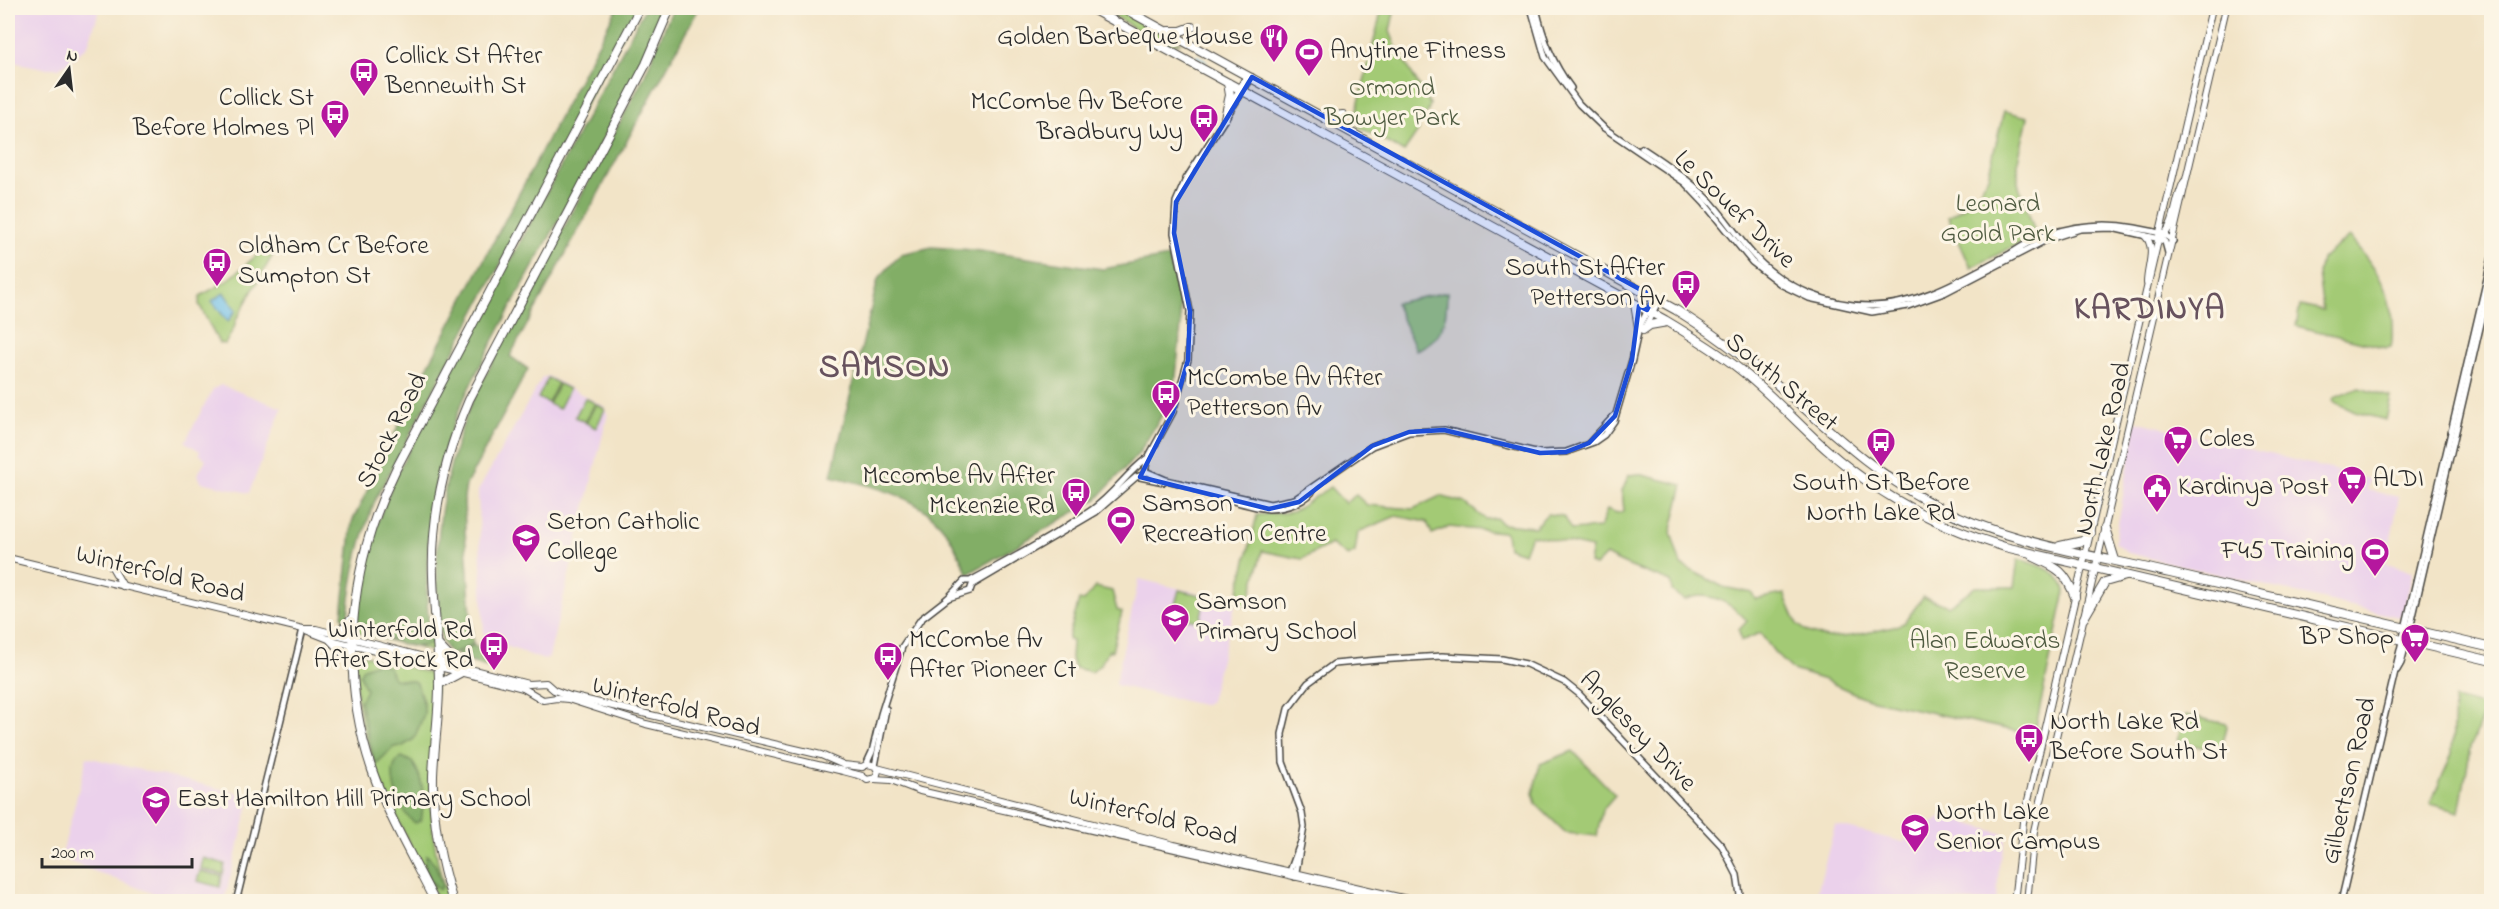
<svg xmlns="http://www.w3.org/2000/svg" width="2499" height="909" viewBox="0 0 2499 909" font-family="'Indie Flower',sans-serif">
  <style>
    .built { fill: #ebd1eb }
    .green { fill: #a3ca75; stroke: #677a50; stroke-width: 1.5 }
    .forest { fill: #82ae66; stroke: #566c48; stroke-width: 1.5 }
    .water { fill: #6ebfe9; stroke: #4c758a; stroke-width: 1.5 }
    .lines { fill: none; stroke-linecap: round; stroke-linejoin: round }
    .stream { stroke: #6ebfe9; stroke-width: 1.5 }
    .minor-casing { stroke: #494742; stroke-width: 8 }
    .major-casing { stroke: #494742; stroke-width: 8 }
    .highway-casing { stroke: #494742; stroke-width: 10 }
    .minor { stroke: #fff; stroke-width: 5 }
    .major { stroke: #fff; stroke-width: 6 }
    .highway { stroke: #fff; stroke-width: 8 }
    .marked { fill: #1d4ed8; fill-opacity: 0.2; stroke: #1d4ed8; stroke-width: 4.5; stroke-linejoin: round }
    .labels { text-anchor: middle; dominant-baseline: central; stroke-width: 6; stroke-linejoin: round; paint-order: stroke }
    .poi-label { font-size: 26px; fill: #2b2b2b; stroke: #fcf5e5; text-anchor: start }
    .park-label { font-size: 26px; fill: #4f5b41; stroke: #fcf5e5 }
    .street-label { font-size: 26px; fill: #2b2b2b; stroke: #fcf5e5 }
    .district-label { font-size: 32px; font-weight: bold; letter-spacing: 1.5px; fill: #67525e; stroke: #fcf5e5 }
  </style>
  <rect width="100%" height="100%" fill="#fcf5e5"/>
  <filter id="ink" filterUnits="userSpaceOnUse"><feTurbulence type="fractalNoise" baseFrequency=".0167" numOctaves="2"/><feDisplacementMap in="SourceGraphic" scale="12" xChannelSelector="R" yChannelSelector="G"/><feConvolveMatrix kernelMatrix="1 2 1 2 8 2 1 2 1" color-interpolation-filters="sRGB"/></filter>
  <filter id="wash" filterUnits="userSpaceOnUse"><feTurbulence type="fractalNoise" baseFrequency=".008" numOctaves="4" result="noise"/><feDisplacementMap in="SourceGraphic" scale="24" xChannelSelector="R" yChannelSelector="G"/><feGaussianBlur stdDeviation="1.35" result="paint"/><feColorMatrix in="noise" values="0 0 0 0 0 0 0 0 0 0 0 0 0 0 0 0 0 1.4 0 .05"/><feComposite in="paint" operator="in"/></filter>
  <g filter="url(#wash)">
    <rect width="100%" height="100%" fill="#f2e4c7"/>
    <g class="built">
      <polygon points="8,8 100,8 88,45 73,59 59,68 44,68 8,61"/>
      <polygon points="548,376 605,407 608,413 549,657 544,660 484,638 478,491 542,378"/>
      <polygon points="221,385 282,408 249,493 201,482 198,474 206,459 199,454 200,451 185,442 213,389"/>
      <polygon points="2136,421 2370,479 2367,490 2399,497 2386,564 2413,571 2403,614 2398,617 2128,553 2115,542"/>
      <polygon points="1139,579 1236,602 1210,701 1203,705 1115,685"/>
      <polygon points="87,757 251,796 224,901 173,901 65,860 62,854"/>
      <polygon points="1943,816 2007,835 1999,865 1997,901 1815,901 1835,825 1903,842"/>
    </g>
    <g class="green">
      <path d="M 1102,8 L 1117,8 L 1180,43 C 1158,48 1120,18 1102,8 Z"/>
      <polygon points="1382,8 1395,8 1390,31 1396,47 1430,104 1428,112 1417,124 1419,130 1404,152 1359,127 1355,118"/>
      <polygon points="2004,111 2028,117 2018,160 2018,183 2036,235 1971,268 1948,217 1977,198 1988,176"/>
      <path d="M 2349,237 C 2372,263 2391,287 2392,323 C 2392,331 2393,339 2391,347 L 2387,348 L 2296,326 L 2300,305 L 2323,310 L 2318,274 L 2321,259 Z"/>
      <polygon points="273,245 276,249 236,320 234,328 225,344 219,343 199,304 200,296 227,281 264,249"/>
      <path d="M 1447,292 C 1447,319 1444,339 1416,350 L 1395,303 Z"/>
      <polygon points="548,378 558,383 548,403 538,398"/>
      <polygon points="559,384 569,389 559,409 549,404"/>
      <polygon points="2359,388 2391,397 2386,420 2355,412 2333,401 2334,397"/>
      <polygon points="585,398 595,403 585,422 575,417"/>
      <polygon points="596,404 605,409 596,428 586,423"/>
      <path d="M 1638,474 L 1683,485 L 1671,533 L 1681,565 L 1723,587 L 1752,593 L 1755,599 L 1784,594 L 1797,624 L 1808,632 L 1827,638 L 1851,636 L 1890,628 L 1904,623 L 1923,597 L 1948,606 L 1975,587 L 2014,587 L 2018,559 C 2037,565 2061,569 2065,591 L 2034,735 L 1865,698 L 1825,680 L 1793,670 L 1775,653 L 1760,633 L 1741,641 L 1739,630 L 1747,621 C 1732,603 1707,589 1684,600 L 1672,591 L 1671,582 C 1649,573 1626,567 1606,555 L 1595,566 L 1589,563 L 1592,548 L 1531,535 L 1524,553 L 1508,548 L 1506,534 L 1503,532 L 1449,527 L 1432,534 L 1427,522 L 1396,516 L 1358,532 L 1355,552 L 1348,556 L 1331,544 L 1302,559 L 1262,551 L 1248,608 L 1236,602 L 1257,515 L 1293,512 L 1330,487 L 1345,503 L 1356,495 L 1367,505 L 1413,509 L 1440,496 L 1465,503 L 1485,519 L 1496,518 L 1502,524 L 1535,527 L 1547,514 L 1563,516 L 1571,530 L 1600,528 L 1607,509 L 1617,513 L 1624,511 L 1622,491 L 1629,475 Z"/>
      <polygon points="1095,587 1112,591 1117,610 1122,612 1112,651 1109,650 1100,665 1092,672 1075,668 1071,659 1072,641 1068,639 1079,600 1084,601"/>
      <polygon points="1179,590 1205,596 1200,622 1172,615"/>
      <polygon points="368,624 386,633 392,640 419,647 434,641 435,652 362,634 356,630 356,625"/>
      <path d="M 356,653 L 436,675 C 436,758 419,819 449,901 L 439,901 C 403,831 348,735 356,653 Z"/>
      <polygon points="2454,699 2486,707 2471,747 2459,812 2430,804 2452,754"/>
      <polygon points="2186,715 2226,724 2227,726 2221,752 2181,742 2178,738 2183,719"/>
      <polygon points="1573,751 1615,795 1602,810 1597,836 1566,833 1536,804 1533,793 1540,764"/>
      <polygon points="203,858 225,864 223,874 201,869"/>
      <polygon points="200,871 222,876 220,887 197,881"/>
    </g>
    <g class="forest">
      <path d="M 617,8 L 637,8 L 376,498 C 361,536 352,575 348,615 L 344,621 L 342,616 L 352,522 L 420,381 Z"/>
      <path d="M 645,8 L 666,8 C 623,111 565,207 512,305 C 488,352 460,398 445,449 C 432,489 428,532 427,574 C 427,595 426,622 434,641 C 423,649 406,646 393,641 C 385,637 380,628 370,625 C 366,624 360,625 356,625 C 359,569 375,526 396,475 Z"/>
      <path d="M 673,8 L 699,8 L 510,356 L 528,369 L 466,485 L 464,498 L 465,530 L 473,644 L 451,655 C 438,640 439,618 438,598 C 433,528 446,464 473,399 L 643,79 Z"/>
      <path d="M 932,247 L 973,250 L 1103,269 L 1168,257 L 1179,291 L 1181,326 L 1176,376 L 1161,417 L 1139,453 L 1097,499 L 968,574 C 962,561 956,548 949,536 C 923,495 874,487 831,476 L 878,279 L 901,254 Z"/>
      <polygon points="474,645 478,649 499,656 494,664 487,667 467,661 456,654"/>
      <polygon points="378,662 389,667 394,679 413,681 417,683 424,705 424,714 414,739 403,746 394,747 377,763 374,761 360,701 366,690 360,675 362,669"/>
      <path d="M 402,757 L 412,762 C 424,778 425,801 421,820 L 416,823 C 401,818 381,766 402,757 Z"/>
      <path d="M 427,855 L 436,866 L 442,886 L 439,890 C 430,883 421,865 427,855 Z"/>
    </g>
    <polygon class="water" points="224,293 236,310 228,322 212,301"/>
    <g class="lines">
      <polyline class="stream" points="1197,56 1207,62"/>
    </g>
  </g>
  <g filter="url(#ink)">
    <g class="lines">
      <g class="minor-casing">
        <g id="minor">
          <polyline points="1531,8 1545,57 1579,104 1604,128 1685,183 1704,203 1752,262 1782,285 1809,298 1872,312 1908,306 1944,293 2046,240 2080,229 2112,228 2160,239 2165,242 2168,253"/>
          <path d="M 1536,8 C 1543,38 1552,63 1571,88"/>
          <polyline points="1230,106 1247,75"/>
          <path d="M 1642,148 C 1665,163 1687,178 1707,198 C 1725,216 1738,239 1756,258 C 1785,288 1829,306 1870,306 C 1920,306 1967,276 2010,254 C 2021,247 2033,239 2046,235 C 2076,225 2105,222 2135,228 C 2149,231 2162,231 2173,241"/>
          <polyline points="1644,329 1659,300"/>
          <polyline points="1589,443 1614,416"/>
          <polyline points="1145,471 1166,480 1270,504 1295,499 1372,446 1409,432 1444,430 1540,453 1566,452 1594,442 1604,435 1614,421 1632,360 1639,328 1654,297"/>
          <polyline points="1140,477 1164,482"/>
          <path d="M 1196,490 C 1217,496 1249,507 1269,509 C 1283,509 1309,502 1314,488"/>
          <polyline points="948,598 970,591 972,585 1096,512 1136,477 1144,475 1148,458 1173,412 1188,360 1190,311 1174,233 1176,202 1186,179 1252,77"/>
          <polyline points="2397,670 2401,663 2410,629 2492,276"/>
          <path d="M 866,765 L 872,752 L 881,714 L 902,647 L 921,619 L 948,598 L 964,581 L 970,581 C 1011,559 1054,536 1093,509 C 1114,494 1127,473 1146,459"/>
          <polyline points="875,766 886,709"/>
          <polyline points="1289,874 1300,844"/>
          <polyline points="1295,877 1304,827 1302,813 1283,762 1282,734 1288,709 1308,683 1334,664 1378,660 1442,656 1502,659 1526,664 1564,682 1579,694 1722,846 1737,875 1741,902"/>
          <polyline points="236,902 303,629"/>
          <polyline points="1354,902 1356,888"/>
          <polyline points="1361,902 1363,889"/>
          <polyline points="2341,902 2492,257"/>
        </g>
      </g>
      <g class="major-casing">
        <g id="major">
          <path d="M 2145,236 C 2157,248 2147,267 2147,283"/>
          <path d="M 2160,239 C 2177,225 2174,200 2184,182"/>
          <polyline points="8,558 303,629 316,629 528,684 546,683 554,690 570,696 821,755 844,765 862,767"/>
          <polyline points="112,567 123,586"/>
          <polyline points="303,629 331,640 523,688 543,700 557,698 568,699 646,724 843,771 862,776 867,780 876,778 878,771 875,766 868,764 862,767"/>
          <polyline points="877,768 1174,845 1420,902"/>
          <polyline points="874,779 891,780 920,791 1394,899"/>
          <polyline points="2014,902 2023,822 2212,8"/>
          <polyline points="2027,902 2034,831 2226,8"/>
        </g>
      </g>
      <g class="highway-casing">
        <g id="highway">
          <path d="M 1090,8 L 1665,320 C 1690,335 1715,350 1738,368 C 1769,392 1796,422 1826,449 C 1877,494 1939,527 2005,547 L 2492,661"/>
          <path d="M 1123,8 L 1676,310 C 1710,331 1743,356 1774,382 C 1826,426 1867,468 1927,501 C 2000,542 2089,554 2170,573 C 2277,597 2384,623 2492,648"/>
          <polyline points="1169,31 1181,31 1192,27"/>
          <polyline points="1327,117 1343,115"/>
          <polyline points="1225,118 1230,95 1228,83"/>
          <polyline points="1635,304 1639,328"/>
          <polyline points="1643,330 1650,325 1667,322"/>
          <polyline points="2105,528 2115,560"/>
          <polyline points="2060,546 2083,541 2090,533"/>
          <path d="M 2034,557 C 2058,568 2065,571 2075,597"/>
          <polyline points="2084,618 2105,582 2126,576"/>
          <polyline points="334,633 346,626 353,617"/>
          <polyline points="331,640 352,662"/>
          <polyline points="438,645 457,665"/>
          <polyline points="439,684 460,673"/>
          <path d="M 435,902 C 413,858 388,816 372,770 C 338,669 349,564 396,469 L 640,8"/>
          <path d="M 453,902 C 440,861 432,819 433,776 C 434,746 439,716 439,685 C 439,649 434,613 433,576 C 431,515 445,456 469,400 L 646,64 L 670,8"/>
        </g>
      </g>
      <use href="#minor" class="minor"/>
      <use href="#major" class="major"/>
      <use href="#highway" class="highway"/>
    </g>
  </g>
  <path class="marked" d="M 1252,77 L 1654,297 L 1647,310 L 1639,306 L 1632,360 L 1615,416 L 1589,443 L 1566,452 L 1540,453 L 1444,430 L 1409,432 L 1372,446 L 1299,502 L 1269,509 L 1140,477 L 1173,412 L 1188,360 L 1190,311 L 1174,233 L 1176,202 Z"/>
  <defs>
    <g id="restaurant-pin" transform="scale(1.5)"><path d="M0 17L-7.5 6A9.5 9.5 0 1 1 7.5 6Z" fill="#b5179e" stroke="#fcf5e5"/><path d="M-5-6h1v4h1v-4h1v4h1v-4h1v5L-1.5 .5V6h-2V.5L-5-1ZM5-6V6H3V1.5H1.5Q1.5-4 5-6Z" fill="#fff"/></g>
    <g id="stadium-pin" transform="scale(1.5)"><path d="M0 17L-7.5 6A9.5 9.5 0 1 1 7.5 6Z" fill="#b5179e" stroke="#fcf5e5"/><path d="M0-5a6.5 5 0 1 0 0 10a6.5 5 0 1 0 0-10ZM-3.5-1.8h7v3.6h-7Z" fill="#fff"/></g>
    <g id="bus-pin" transform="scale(1.5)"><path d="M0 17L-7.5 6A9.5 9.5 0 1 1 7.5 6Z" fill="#b5179e" stroke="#fcf5e5"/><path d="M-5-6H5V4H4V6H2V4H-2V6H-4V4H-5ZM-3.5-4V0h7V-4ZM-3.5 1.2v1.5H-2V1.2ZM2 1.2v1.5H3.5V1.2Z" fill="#fff"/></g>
    <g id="supermarket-pin" transform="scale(1.5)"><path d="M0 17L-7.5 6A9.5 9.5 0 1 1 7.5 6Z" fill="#b5179e" stroke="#fcf5e5"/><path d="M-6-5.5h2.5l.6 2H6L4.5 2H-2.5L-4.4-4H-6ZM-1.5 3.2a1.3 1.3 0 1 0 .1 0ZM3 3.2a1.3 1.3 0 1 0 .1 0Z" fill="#fff"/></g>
    <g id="civic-pin" transform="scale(1.5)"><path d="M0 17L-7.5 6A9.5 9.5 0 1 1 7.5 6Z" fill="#b5179e" stroke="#fcf5e5"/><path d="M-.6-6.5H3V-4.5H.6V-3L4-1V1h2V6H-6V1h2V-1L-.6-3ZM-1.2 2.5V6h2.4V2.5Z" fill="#fff"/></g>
    <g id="school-pin" transform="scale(1.5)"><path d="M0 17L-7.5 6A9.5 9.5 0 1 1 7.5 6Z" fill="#b5179e" stroke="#fcf5e5"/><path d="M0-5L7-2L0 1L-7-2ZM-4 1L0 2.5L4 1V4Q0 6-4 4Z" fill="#fff"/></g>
  </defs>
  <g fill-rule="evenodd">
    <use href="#restaurant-pin" x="1274" y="38"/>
    <use href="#stadium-pin" x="1309" y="52"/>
    <use href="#bus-pin" x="364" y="72"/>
    <use href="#bus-pin" x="335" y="114"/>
    <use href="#bus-pin" x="1204" y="118"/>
    <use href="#bus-pin" x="217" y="262"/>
    <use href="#bus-pin" x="1686" y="284"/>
    <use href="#bus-pin" x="1166" y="394"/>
    <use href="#supermarket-pin" x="2178" y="440"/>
    <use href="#bus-pin" x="1881" y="442"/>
    <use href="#supermarket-pin" x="2352" y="480"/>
    <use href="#civic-pin" x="2157" y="488"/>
    <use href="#bus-pin" x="1076" y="492"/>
    <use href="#stadium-pin" x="1121" y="520"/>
    <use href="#school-pin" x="526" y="538"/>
    <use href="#stadium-pin" x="2375" y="552"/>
    <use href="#school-pin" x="1175" y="618"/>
    <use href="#supermarket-pin" x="2415" y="638"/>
    <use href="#bus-pin" x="494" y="646"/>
    <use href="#bus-pin" x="888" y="656"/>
    <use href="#bus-pin" x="2029" y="738"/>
    <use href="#school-pin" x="156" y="800"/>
    <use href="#school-pin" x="1915" y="828"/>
  </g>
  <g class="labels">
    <g class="poi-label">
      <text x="1253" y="38" text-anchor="end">Golden Barbeque House</text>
      <text x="1330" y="52">Anytime Fitness</text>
      <text x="385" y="57">Collick St After<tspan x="385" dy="30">Bennewith St</tspan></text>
      <text x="314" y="99" text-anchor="end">Collick St<tspan x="314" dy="30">Before Holmes Pl</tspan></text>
      <text x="1183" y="103" text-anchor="end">McCombe Av Before<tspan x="1183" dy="30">Bradbury Wy</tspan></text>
      <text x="238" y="247">Oldham Cr Before<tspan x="238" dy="30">Sumpton St</tspan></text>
      <text x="1665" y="269" text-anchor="end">South St After<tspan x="1665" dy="30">Petterson Av</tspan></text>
      <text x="1187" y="379">McCombe Av After<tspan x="1187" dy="30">Petterson Av</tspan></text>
      <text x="2199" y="440">Coles</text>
      <text x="1055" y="477" text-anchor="end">Mccombe Av After<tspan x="1055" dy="30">Mckenzie Rd</tspan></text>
      <text x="2373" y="480">ALDI</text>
      <text x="1881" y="484" text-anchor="middle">South St Before<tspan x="1881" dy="30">North Lake Rd</tspan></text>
      <text x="2178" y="488">Kardinya Post</text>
      <text x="1142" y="505">Samson<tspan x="1142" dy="30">Recreation Centre</tspan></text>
      <text x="547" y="523">Seton Catholic<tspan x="547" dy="30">College</tspan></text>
      <text x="2354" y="552" text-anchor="end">F45 Training</text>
      <text x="1196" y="603">Samson<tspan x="1196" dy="30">Primary School</tspan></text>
      <text x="473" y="631" text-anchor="end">Winterfold Rd<tspan x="473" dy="30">After Stock Rd</tspan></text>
      <text x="2394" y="638" text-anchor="end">BP Shop</text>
      <text x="909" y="641">McCombe Av<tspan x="909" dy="30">After Pioneer Ct</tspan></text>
      <text x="2050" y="723">North Lake Rd<tspan x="2050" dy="30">Before South St</tspan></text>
      <text x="177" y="800">East Hamilton Hill Primary School</text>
      <text x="1936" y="813">North Lake<tspan x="1936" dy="30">Senior Campus</tspan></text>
    </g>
    <g class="park-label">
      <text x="1392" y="89">Ormond<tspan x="1392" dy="30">Bowyer Park</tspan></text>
      <text x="1998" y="205">Leonard<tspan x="1998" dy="30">Goold Park</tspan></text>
      <text x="1985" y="642">Alan Edwards<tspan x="1985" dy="30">Reserve</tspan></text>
    </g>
    <g class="street-label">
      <text transform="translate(1734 210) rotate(44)">Le Souef Drive</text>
      <text transform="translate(1781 383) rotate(40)">South Street</text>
      <text transform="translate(393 431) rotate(-63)">Stock Road</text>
      <text transform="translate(2104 449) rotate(-77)">North Lake Road</text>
      <text transform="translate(160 575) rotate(14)">Winterfold Road</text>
      <text transform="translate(676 708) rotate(15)">Winterfold Road</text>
      <text transform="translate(1637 732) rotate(46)">Anglesey Drive</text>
      <text transform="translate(2350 781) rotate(-77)">Gilbertson Road</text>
      <text transform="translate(1153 818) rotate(14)">Winterfold Road</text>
    </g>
    <g class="district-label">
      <text x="2150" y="310">KARDINYA</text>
      <text x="885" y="368">SAMSON</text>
    </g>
  </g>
  <rect width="2499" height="909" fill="none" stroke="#fcf5e5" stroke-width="30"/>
  <g transform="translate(69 69) rotate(14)" stroke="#fcf5e5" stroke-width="4.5" paint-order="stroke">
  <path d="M0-4.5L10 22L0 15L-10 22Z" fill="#2b2b2b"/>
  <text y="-9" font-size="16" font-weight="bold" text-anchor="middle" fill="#2b2b2b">N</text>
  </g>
  <path d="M42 858v9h150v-9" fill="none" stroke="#2b2b2b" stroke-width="3"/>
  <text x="51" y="858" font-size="18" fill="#2b2b2b" stroke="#fcf5e5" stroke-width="4.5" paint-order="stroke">200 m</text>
</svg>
